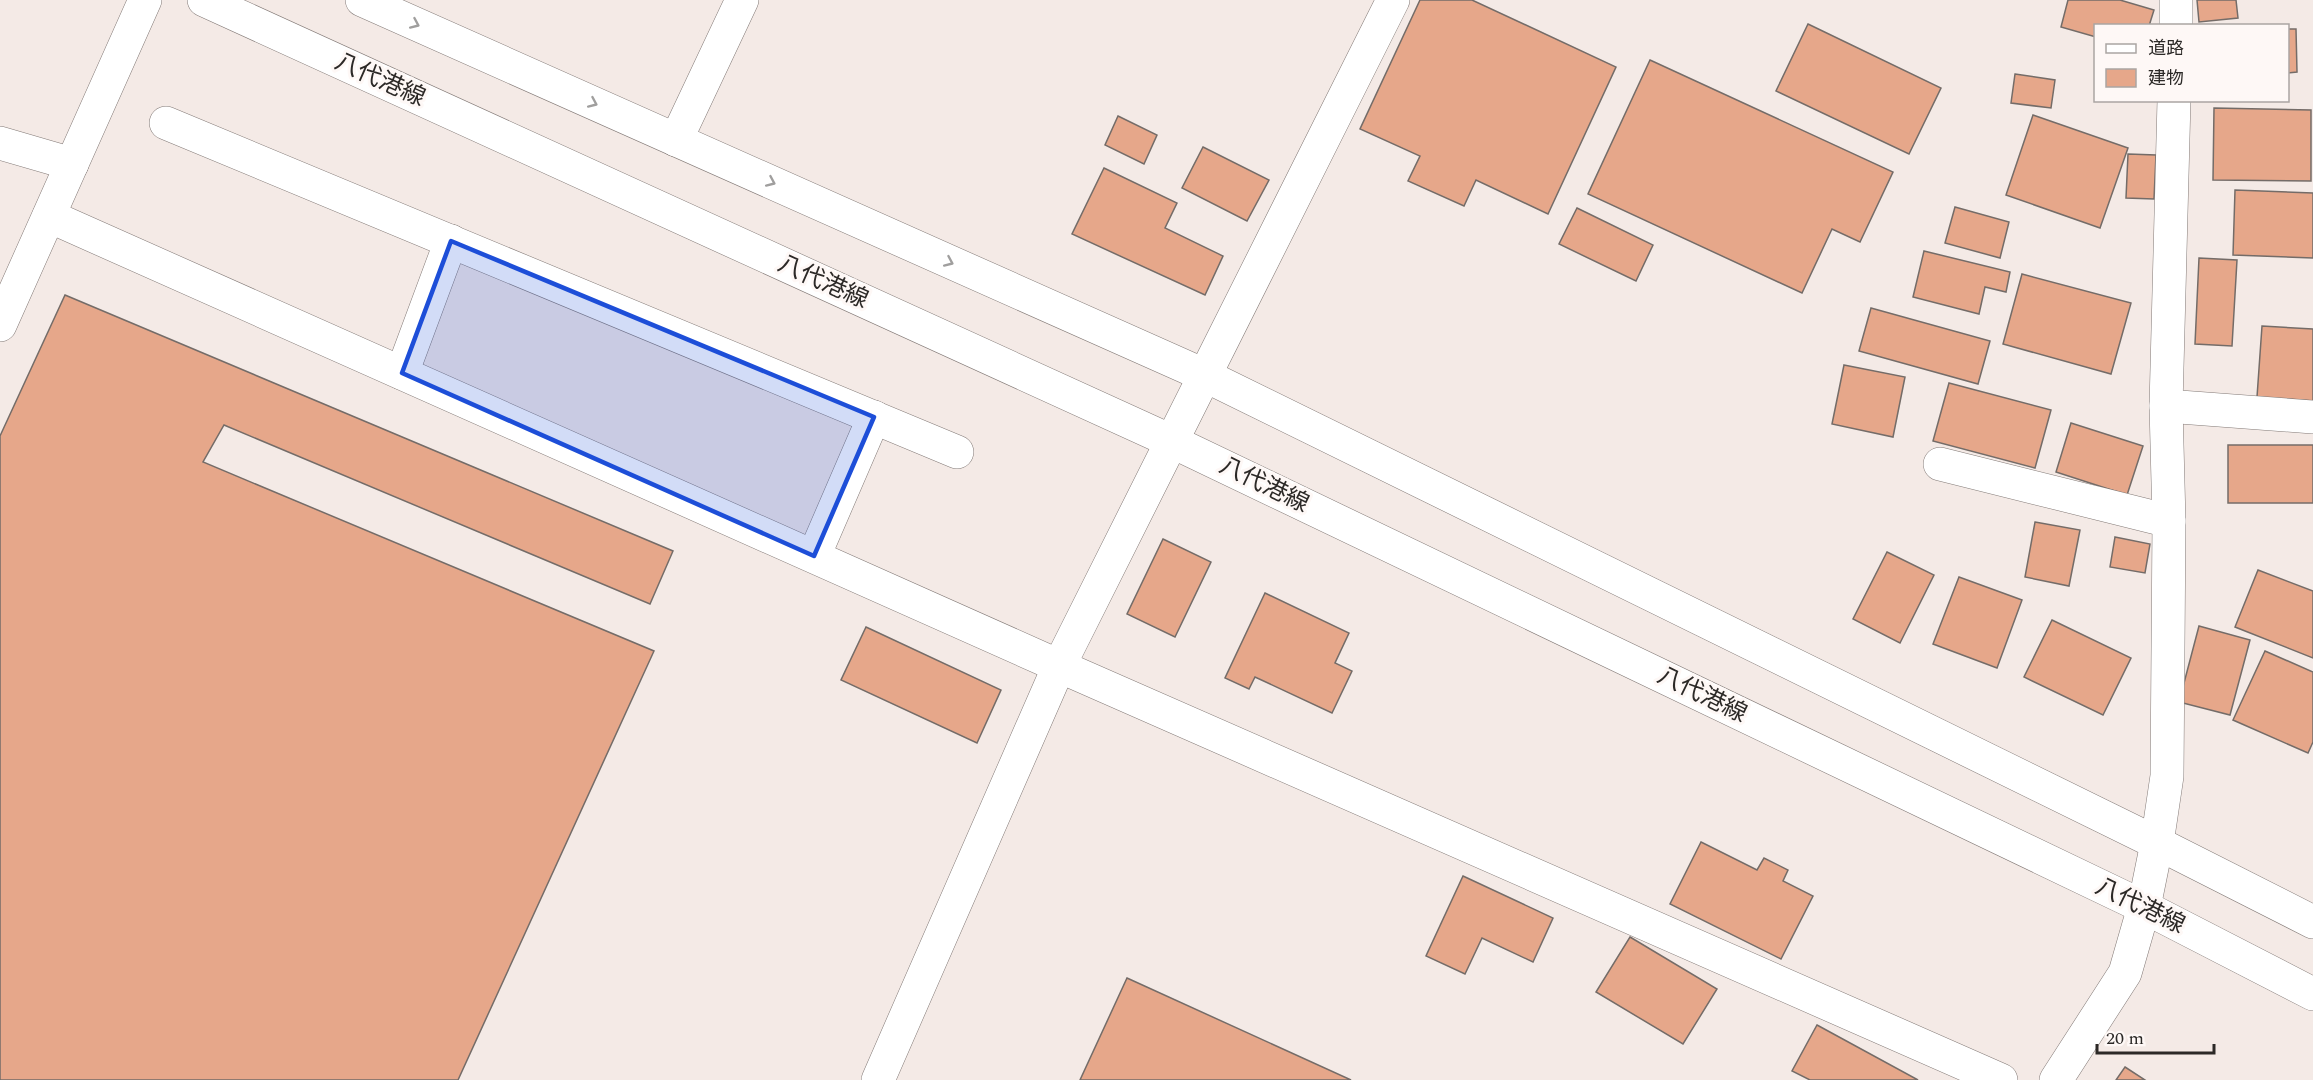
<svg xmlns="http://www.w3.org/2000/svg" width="2313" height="1080" viewBox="0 0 2313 1080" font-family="Spectral,'Noto Sans JP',serif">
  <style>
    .building { fill: #e6a78a; stroke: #746c68; stroke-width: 1.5 }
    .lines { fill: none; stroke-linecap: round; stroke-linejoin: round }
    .minor-casing { stroke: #837a77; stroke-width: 34 }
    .secondary-casing { stroke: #837a77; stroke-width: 34 }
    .minor { stroke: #fff; stroke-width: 33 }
    .secondary { stroke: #fff; stroke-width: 33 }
    .oneway { stroke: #a09f9e }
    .marked { fill: #1d4ed8; fill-opacity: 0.2; stroke: #1d4ed8; stroke-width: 4.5; stroke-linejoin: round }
    .labels { text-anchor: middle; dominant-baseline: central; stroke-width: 6; stroke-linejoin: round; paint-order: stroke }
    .street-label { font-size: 24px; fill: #2c2927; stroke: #fef8f6 }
  </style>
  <rect width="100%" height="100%" fill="#f4eae6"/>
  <g class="building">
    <polygon points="1420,0 1472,0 1616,67 1548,214 1476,180 1464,206 1408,181 1420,156 1360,129"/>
    <polygon points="2068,0 2120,0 2154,10 2149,26 2096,26 2096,37 2061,27"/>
    <polygon points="2197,0 2236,0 2238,18 2199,22"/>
    <polygon points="1808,24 1941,88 1909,154 1776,91"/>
    <polygon points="2288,29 2296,29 2297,72 2288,73"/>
    <polygon points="1650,60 1893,172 1860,242 1832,229 1802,293 1588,194"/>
    <polygon points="2015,74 2055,80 2051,108 2011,103"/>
    <polygon points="2214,108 2311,110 2311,181 2213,180"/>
    <polygon points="2033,115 2128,148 2100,228 2006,195"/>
    <polygon points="1118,116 1157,135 1144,164 1105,145"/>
    <polygon points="1203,147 1269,180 1247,221 1182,188"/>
    <polygon points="2128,154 2156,155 2154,199 2126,198"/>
    <polygon points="1104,168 1177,203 1165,228 1223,256 1205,295 1072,234"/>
    <polygon points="2235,190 2313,193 2313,258 2233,255"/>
    <polygon points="1955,207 2009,222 2000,258 1945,243"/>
    <polygon points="1577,208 1653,245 1636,281 1559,244"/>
    <polygon points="1924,251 2010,272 2006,292 1985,287 1979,314 1913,297"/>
    <polygon points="2199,258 2237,260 2232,346 2195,344"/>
    <polygon points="2022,274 2131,303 2111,374 2003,344"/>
    <polygon points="65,295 673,551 650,604 224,425 203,462 654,651 458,1080 0,1080 0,436"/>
    <polygon points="1871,308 1990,341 1978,384 1859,351"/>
    <polygon points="2262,326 2313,329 2313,401 2257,397"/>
    <polygon points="1844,365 1905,377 1893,437 1832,424"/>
    <polygon points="1949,383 2051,410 2035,468 1933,441"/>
    <polygon points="2071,423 2143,446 2127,495 2056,472"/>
    <rect x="2228" y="445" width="85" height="58"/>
    <polygon points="2035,522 2080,530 2069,586 2025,577"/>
    <polygon points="2115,537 2150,544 2145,573 2110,567"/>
    <polygon points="1163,539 1211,562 1175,637 1127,614"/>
    <polygon points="1887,552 1934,575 1900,643 1853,619"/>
    <polygon points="2258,570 2313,591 2313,658 2235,627"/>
    <polygon points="1959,577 2022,600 1997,668 1933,644"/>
    <polygon points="1265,593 1349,633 1335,663 1352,671 1332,713 1255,677 1249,689 1225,678"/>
    <polygon points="2052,620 2131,658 2103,715 2024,677"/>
    <polygon points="2199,626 2250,640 2230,715 2179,702"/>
    <polygon points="866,627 1001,690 977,743 841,680"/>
    <polygon points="2265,651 2313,672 2313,742 2308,753 2233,720"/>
    <polygon points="1701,842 1757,870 1764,858 1788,870 1783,881 1813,896 1781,959 1670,904"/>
    <polygon points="1463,876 1553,918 1533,962 1482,938 1465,974 1426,956"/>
    <polygon points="1630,937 1717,989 1683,1044 1596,992"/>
    <polygon points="1127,978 1351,1080 1080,1080"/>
    <polygon points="1817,1025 1918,1080 1810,1080 1792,1071"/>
    <polygon points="2125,1067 2145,1080 2116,1080"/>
  </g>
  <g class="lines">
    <g class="minor-casing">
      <g id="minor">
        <polyline points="2176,26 2176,0"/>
        <polyline points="166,123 957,452"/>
        <polyline points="676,140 742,0"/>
        <polyline points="0,143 72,164"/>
        <polyline points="49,216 1059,666 2001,1080"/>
        <polyline points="0,325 145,0"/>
        <polyline points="402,373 451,241"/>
        <polyline points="2166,406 2313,417"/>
        <polyline points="1940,464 2169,521"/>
        <polyline points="814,556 874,417"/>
        <polyline points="878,1080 1059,666 1393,0"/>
        <polyline points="2056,1080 2125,973 2144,907 2157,843 2167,776 2169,521 2166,406 2174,100"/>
      </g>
    </g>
    <g class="secondary-casing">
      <g id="secondary">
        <polyline points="204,0 1171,441 2144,907 2313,994"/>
        <polyline points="362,0 1204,375 2157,843 2313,922"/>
      </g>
    </g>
    <use href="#minor" class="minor"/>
    <use href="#secondary" class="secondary"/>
  </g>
  <defs><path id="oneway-chevron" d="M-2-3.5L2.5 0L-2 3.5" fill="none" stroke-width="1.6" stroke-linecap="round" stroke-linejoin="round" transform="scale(1.5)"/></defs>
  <g class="oneway">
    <use href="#oneway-chevron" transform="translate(415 24) rotate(24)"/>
    <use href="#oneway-chevron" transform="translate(593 103) rotate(24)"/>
    <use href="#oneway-chevron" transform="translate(771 182) rotate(24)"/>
    <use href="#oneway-chevron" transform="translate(949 262) rotate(24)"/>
  </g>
  <path class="marked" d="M 451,241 L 874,417 L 814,556 L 402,373 Z"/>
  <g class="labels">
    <g class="street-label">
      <text transform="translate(380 80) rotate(24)">八代港線</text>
      <text transform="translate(823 282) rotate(24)">八代港線</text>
      <text transform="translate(1264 485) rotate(26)">八代港線</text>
      <text transform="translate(1702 695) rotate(26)">八代港線</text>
      <text transform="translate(2140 906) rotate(26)">八代港線</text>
    </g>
  </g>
  <rect x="2094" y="24" width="195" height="78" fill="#fef8f6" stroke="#aaa5a3" stroke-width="1.5"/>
  <rect x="2106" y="44" width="30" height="9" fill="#ffffff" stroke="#aaa5a3" stroke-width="1.5"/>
  <text x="2148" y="54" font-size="18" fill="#2c2927">道路</text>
  <rect x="2106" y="69" width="30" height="18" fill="#e6a78a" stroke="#aaa5a3" stroke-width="1.5"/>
  <text x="2148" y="84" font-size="18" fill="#2c2927">建物</text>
  <path d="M2097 1044v9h117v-9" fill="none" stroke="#2c2927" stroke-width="3"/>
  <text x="2106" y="1044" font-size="18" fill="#2c2927" stroke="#fef8f6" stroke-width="4.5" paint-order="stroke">20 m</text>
</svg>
